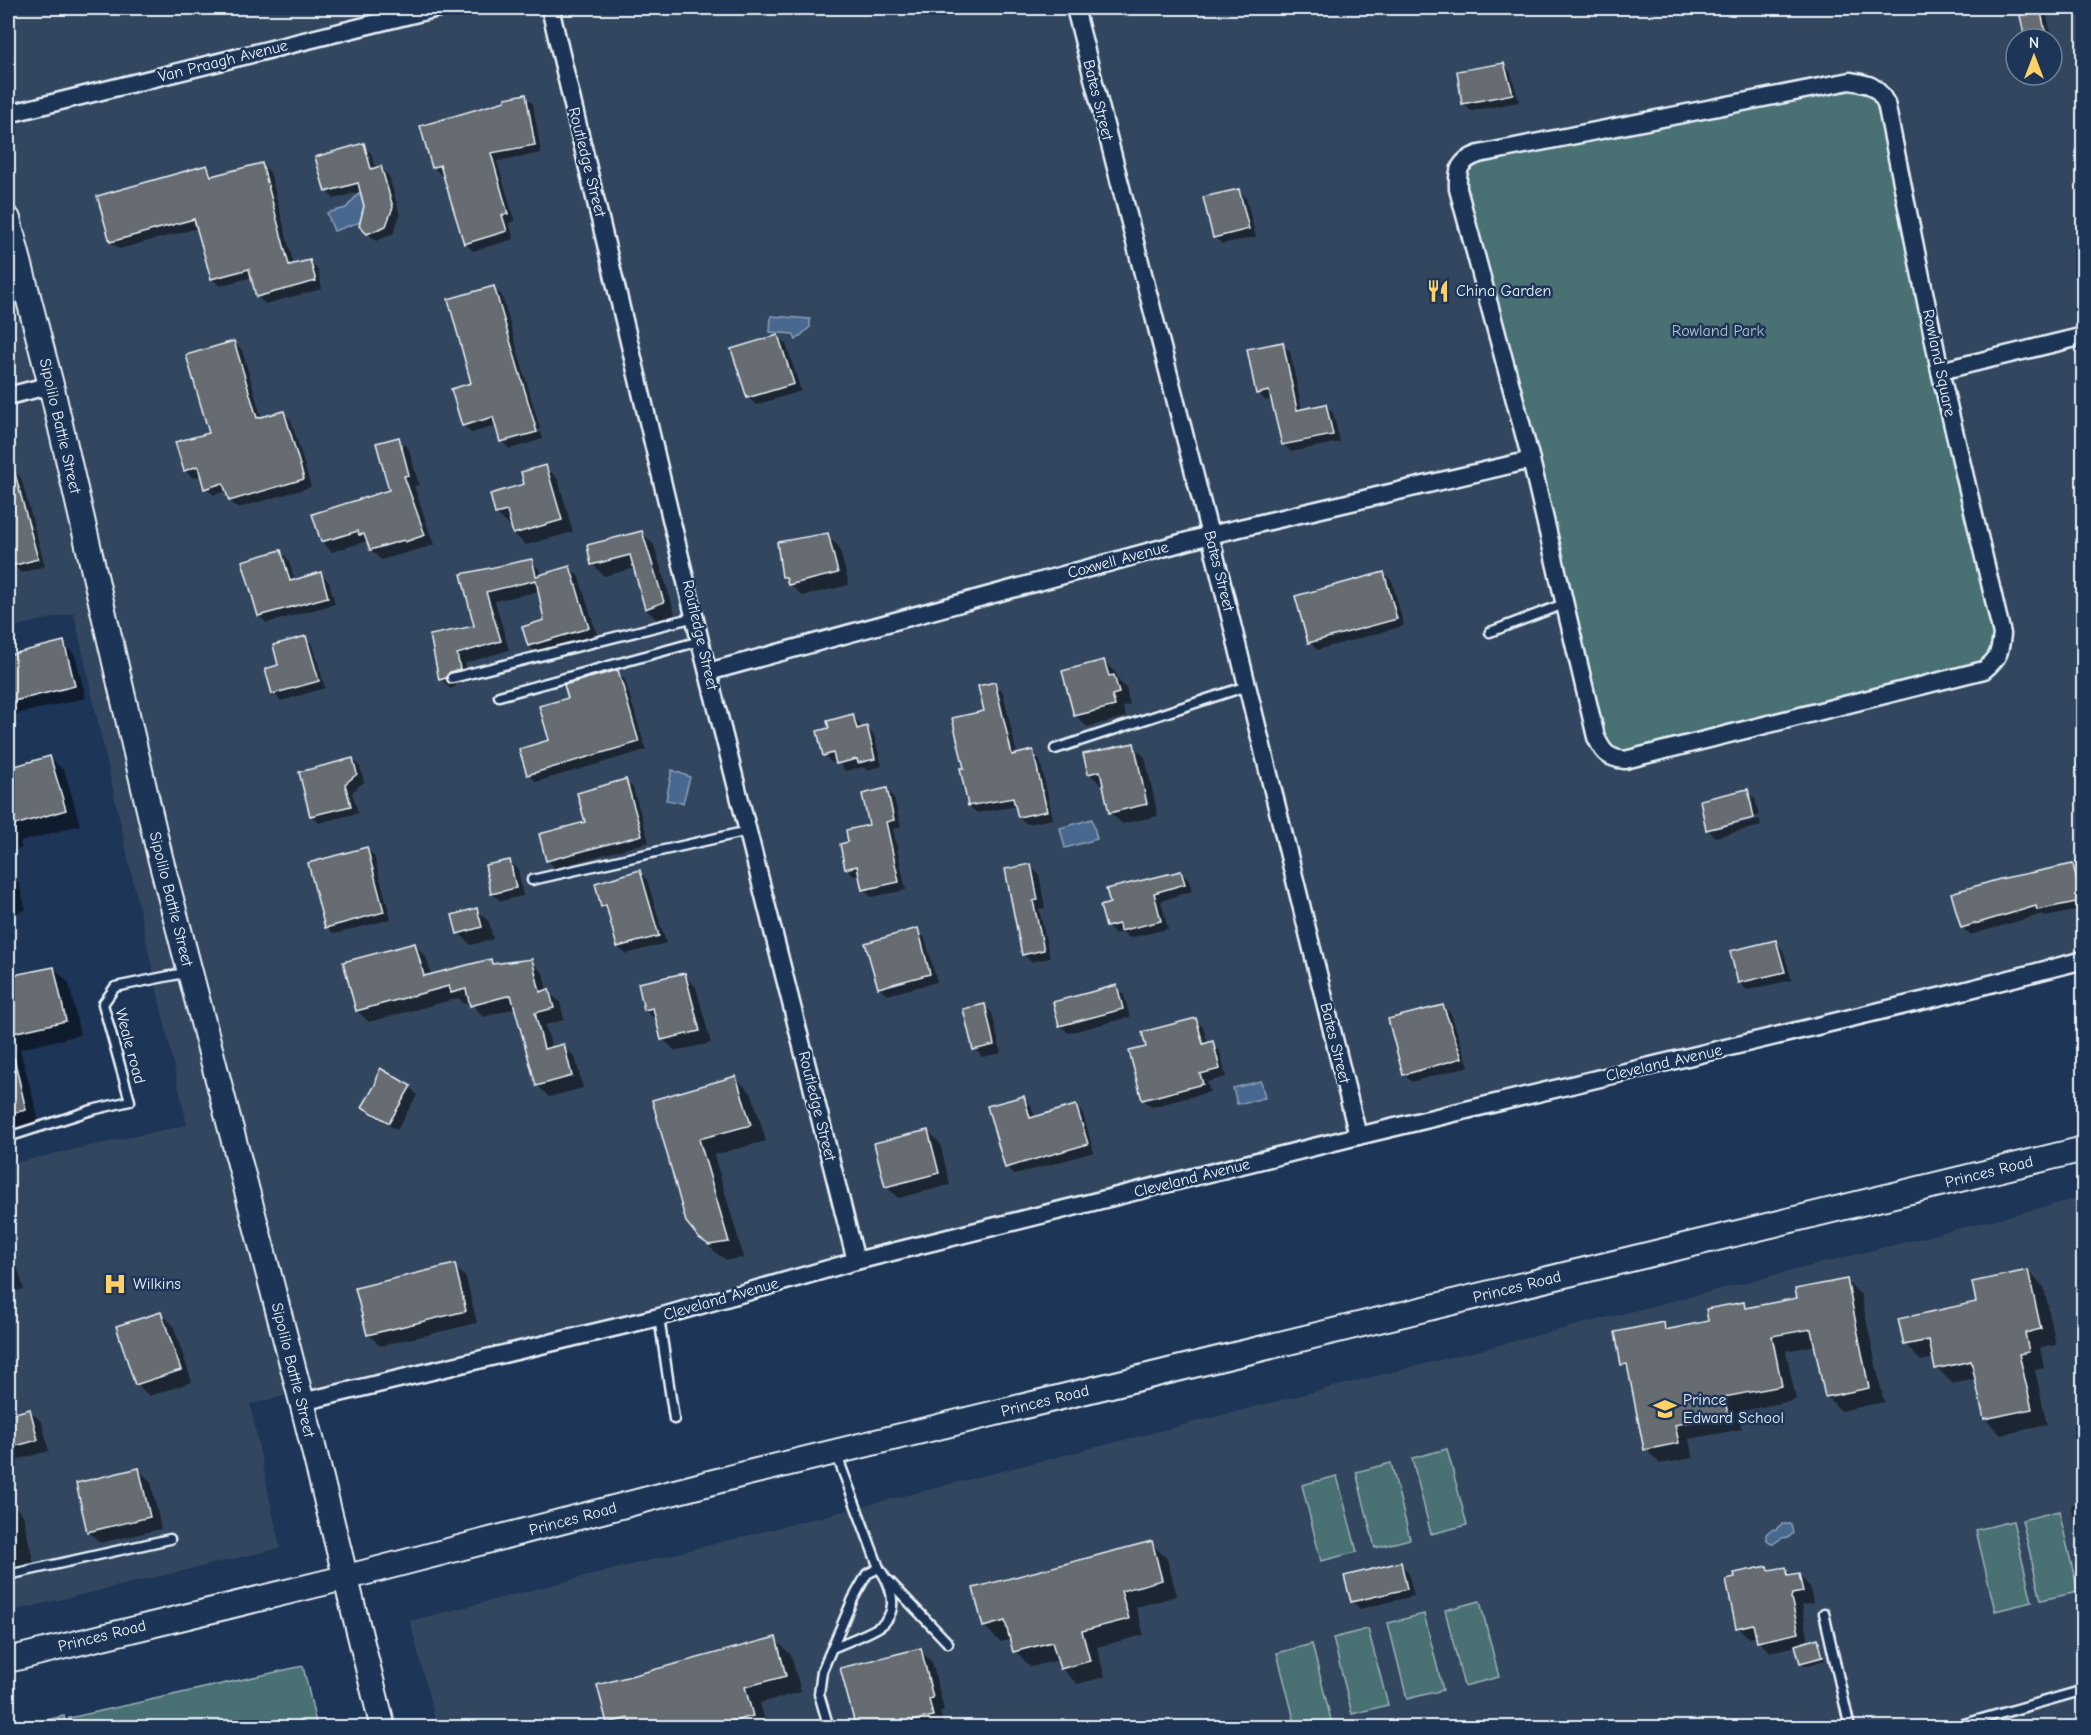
<svg xmlns="http://www.w3.org/2000/svg" width="2091" height="1735" viewBox="0 0 2091 1735" font-family="'Comic Neue',sans-serif">
  <style>
    .built { fill: #33465f; fill-rule: evenodd }
    .green { fill: #4a7073; stroke: #99b0b6; stroke-width: 1.5 }
    .water { fill: #49688f; stroke: #899fb9; stroke-width: 1.5 }
    .shadow { fill: #0007 }
    .building { fill: #666c71; stroke: #e8f1f8; stroke-width: 1.5 }
    .lines { fill: none; stroke-linecap: round; stroke-linejoin: round }
    .lane-casing { stroke: #e8f1f8; stroke-width: 13 }
    .street-casing { stroke: #e8f1f8; stroke-width: 21 }
    .secondary-casing { stroke: #e8f1f8; stroke-width: 28 }
    .lane { stroke: #1d3557; stroke-width: 8 }
    .street { stroke: #1d3557; stroke-width: 16 }
    .secondary { stroke: #1d3557; stroke-width: 24 }
    .labels { text-anchor: middle; dominant-baseline: central; stroke-width: 5; stroke-linejoin: round; paint-order: stroke }
    .street-label { font-size: 16px; fill: #e8f1f8; stroke: #1d3557 }
    .poi-label { font-size: 16px; fill: #e8f1f8; stroke: #1d3557; text-anchor: start }
    .park-label { font-size: 16px; fill: #b1c4c9; stroke: #1d3557 }
  </style>
  <rect width="100%" height="100%" fill="#1d3557"/>
  <filter id="ink" filterUnits="userSpaceOnUse"><feTurbulence type="fractalNoise" baseFrequency=".0167" numOctaves="2"/><feDisplacementMap in="SourceGraphic" scale="12" xChannelSelector="R" yChannelSelector="G"/><feConvolveMatrix kernelMatrix="1 2 1 2 8 2 1 2 1" color-interpolation-filters="sRGB"/></filter>
  <g filter="url(#ink)">
    <g class="built">
      <path d="M 8,8 L 2083,8 L 2083,964 L 250,1404 L 280,1548 L 8,1612 L 8,1164 L 187,1125 L 74,613 L 8,628 ZM 2016,39 L 2052,39 L 2052,75 L 2016,75 Z"/>
      <polygon points="2083,1197 2083,1727 437,1727 410,1621"/>
    </g>
    <g class="green">
      <polygon points="1882,80 2003,660 1609,761 1457,168"/>
      <polygon points="1447,1449 1467,1525 1431,1534 1412,1458"/>
      <polygon points="1391,1463 1410,1539 1375,1548 1356,1472"/>
      <polygon points="1337,1476 1357,1552 1321,1561 1302,1485"/>
      <polygon points="2059,1511 2078,1592 2041,1600 2022,1520"/>
      <polygon points="2013,1521 2032,1602 1995,1611 1976,1530"/>
      <polygon points="1480,1601 1499,1677 1464,1686 1445,1610"/>
      <polygon points="1424,1614 1443,1690 1407,1699 1388,1623"/>
      <polygon points="1368,1629 1388,1705 1352,1714 1333,1638"/>
      <polygon points="1312,1644 1331,1720 1296,1727 1277,1653"/>
      <polygon points="303,1666 317,1727 71,1727 69,1718"/>
      <polygon points="64,1716 66,1727 16,1727"/>
    </g>
    <g class="water">
      <polygon points="360,192 364,206 360,222 334,231 327,213 346,208"/>
      <polygon points="771,316 810,319 810,327 796,340 793,334 770,332"/>
      <polygon points="672,770 690,777 683,803 666,800"/>
      <polygon points="1092,819 1097,839 1065,848 1060,828"/>
      <polygon points="1261,1081 1265,1098 1237,1104 1233,1088"/>
      <polygon points="1782,1524 1791,1524 1793,1533 1789,1537 1782,1538 1773,1544 1767,1540 1766,1534 1771,1530 1776,1529"/>
    </g>
    <g class="shadow">
      <polygon points="2039,8 2047,16 2052,39 2027,39"/>
      <polygon points="1504,65 1511,73 1519,102 1471,111 1463,103"/>
      <polygon points="525,96 533,104 541,153 497,161 515,221 509,223 514,239 473,251 465,243 444,174 441,175 433,167"/>
      <polygon points="363,145 371,153 376,169 381,168 389,176 400,215 393,234 376,241 360,226 366,206 362,191 334,199 327,191"/>
      <polygon points="262,164 270,172 294,266 310,262 318,270 322,289 265,304 257,296 252,277 220,286 212,279 198,228 119,249 111,242 99,197 207,167 215,177"/>
      <polygon points="1239,190 1246,198 1256,237 1222,244 1214,237"/>
      <polygon points="494,288 502,296 540,429 504,440 504,443 541,432 543,439 510,449 502,442 497,426 471,433 463,425"/>
      <polygon points="778,337 786,344 801,391 756,405 748,397"/>
      <polygon points="234,343 242,350 262,419 283,412 291,420 311,487 238,508 230,501 227,491 214,495 206,488 202,475 193,478 185,470 211,434"/>
      <polygon points="1282,344 1290,351 1302,411 1325,405 1333,413 1340,442 1291,452 1283,444 1273,399 1266,401 1258,393"/>
      <polygon points="398,439 409,449 419,485 414,486 434,545 381,560 371,550 367,541 332,552 322,542 391,491"/>
      <polygon points="546,467 558,479 573,532 526,545 514,534 512,525 509,526 497,514 492,495 526,485"/>
      <polygon points="13,470 21,478 45,566 21,573 14,565 8,542 8,471"/>
      <polygon points="642,533 654,545 675,614 658,621 646,609 635,568 604,576 592,564"/>
      <polygon points="827,535 839,547 849,585 802,596 783,577"/>
      <polygon points="281,552 288,559 295,581 321,574 329,582 335,604 267,623 259,616"/>
      <polygon points="531,561 541,571 542,576 570,567 579,577 598,638 539,655 529,646 524,628 545,621 540,591 495,601 509,650 465,663 469,679 457,682 455,687 450,689 441,679 432,636 476,627 463,576"/>
      <polygon points="1384,573 1392,581 1404,626 1317,650 1310,642"/>
      <polygon points="305,637 313,645 325,688 281,701 274,693 280,666"/>
      <polygon points="63,643 75,655 86,698 8,716 8,656"/>
      <polygon points="1104,661 1116,673 1118,680 1126,688 1130,705 1123,707 1126,717 1087,727 1075,715"/>
      <polygon points="617,672 625,680 646,750 536,782 529,774 551,741 570,699"/>
      <polygon points="995,684 1003,692 1017,755 1032,752 1040,760 1053,819 1027,824 1019,817 1017,806 977,813 969,806 965,769"/>
      <polygon points="853,716 860,724 862,729 866,728 874,735 882,766 867,770 863,767 845,771 837,761 832,763 824,755 831,729"/>
      <polygon points="1133,745 1145,757 1158,816 1122,824 1110,812 1104,784 1101,785 1089,773"/>
      <polygon points="50,757 65,772 80,825 20,842 22,848 8,852 8,769"/>
      <polygon points="353,759 360,767 364,782 352,792 358,813 319,823 312,816"/>
      <polygon points="626,781 633,788 649,842 555,868 548,861 540,835 587,823"/>
      <polygon points="887,790 894,798 901,827 893,829 906,890 871,897 864,889 861,875 854,876 847,868 850,843 871,826"/>
      <polygon points="1747,791 1755,799 1759,816 1711,827 1711,830 1760,819 1761,826 1715,837 1707,829"/>
      <polygon points="366,848 374,856 391,919 334,934 326,927"/>
      <polygon points="510,862 518,869 523,896 500,901 492,893"/>
      <polygon points="1031,866 1039,874 1045,908 1039,909 1050,958 1031,962 1023,954"/>
      <polygon points="2073,866 2080,874 2084,889 2084,909 2046,917 2043,914 1970,935 1962,927"/>
      <polygon points="8,872 19,884 26,910 8,915"/>
      <polygon points="640,872 647,880 666,943 626,954 618,947 609,912 603,906"/>
      <polygon points="1181,872 1189,880 1192,891 1161,901 1168,929 1129,938 1123,932 1115,934 1107,926"/>
      <polygon points="477,910 489,922 493,939 471,945 459,933"/>
      <polygon points="917,930 925,938 937,982 887,995 879,988"/>
      <polygon points="1775,942 1783,950 1792,980 1747,990 1739,982"/>
      <polygon points="415,945 426,957 432,976 490,961 495,965 531,961 543,973 547,991 560,1002 564,1020 545,1025 552,1048 563,1046 575,1057 583,1088 549,1097 537,1085 516,1008 483,1017 471,1002 464,1004 459,998 369,1022 357,1011"/>
      <polygon points="8,965 18,976 54,968 69,983 80,1035 20,1049 40,1124 8,1132"/>
      <polygon points="684,975 696,987 711,1043 675,1051 663,1039 657,1021 645,1010"/>
      <polygon points="1116,987 1124,995 1130,1017 1068,1033 1060,1025"/>
      <polygon points="984,1006 992,1013 1001,1053 982,1057 974,1049"/>
      <polygon points="1443,1006 1451,1014 1469,1066 1412,1082 1404,1075 1390,1020"/>
      <polygon points="1196,1020 1203,1027 1208,1044 1212,1043 1220,1051 1226,1077 1207,1082 1210,1092 1151,1107 1143,1099"/>
      <polygon points="736,1078 752,1094 766,1141 714,1155 744,1258 727,1260 717,1254 700,1237 654,1101"/>
      <polygon points="410,1087 417,1095 397,1130 371,1114 363,1107"/>
      <polygon points="1023,1097 1031,1105 1035,1118 1076,1106 1083,1114 1094,1152 1014,1175 1006,1167"/>
      <polygon points="928,1131 940,1143 950,1185 898,1198 886,1186"/>
      <polygon points="8,1240 10,1243 24,1289 8,1294"/>
      <polygon points="454,1266 466,1278 477,1323 380,1346 368,1334"/>
      <polygon points="2028,1271 2044,1287 2056,1345 2040,1348 2044,1368 2035,1370 2047,1425 2001,1435 1985,1419 1976,1379 1953,1384 1937,1368 1934,1358 1921,1361 1905,1344 1978,1303"/>
      <polygon points="1846,1280 1861,1295 1884,1402 1841,1411 1826,1396 1816,1345 1786,1351 1796,1400 1738,1412 1742,1429 1689,1439 1693,1458 1660,1464 1646,1449 1630,1371 1623,1364 1663,1324 1670,1331 1710,1323 1743,1303 1749,1309 1798,1299"/>
      <polygon points="161,1313 173,1325 192,1382 149,1396 137,1384"/>
      <polygon points="30,1411 42,1422 49,1451 8,1462 8,1416"/>
      <polygon points="139,1470 151,1482 161,1529 100,1543 88,1531"/>
      <polygon points="8,1500 23,1515 34,1565 8,1571"/>
      <polygon points="2084,1502 2084,1557 2071,1505"/>
      <polygon points="1151,1543 1167,1559 1177,1596 1136,1607 1144,1635 1097,1647 1105,1677 1077,1684 1061,1668 1059,1660 1031,1667 1015,1651 1012,1639 1000,1642 984,1626"/>
      <polygon points="1401,1564 1408,1572 1414,1596 1360,1609 1352,1601"/>
      <polygon points="1767,1568 1771,1571 1785,1568 1793,1577 1799,1575 1810,1587 1813,1603 1802,1605 1809,1642 1817,1640 1821,1643 1825,1660 1805,1666 1802,1663 1797,1646 1770,1652 1758,1641 1757,1636 1749,1638 1738,1627"/>
      <polygon points="775,1639 791,1655 801,1692 760,1703 767,1728 613,1728 609,1723 599,1686"/>
      <polygon points="920,1650 932,1662 944,1710 940,1711 944,1728 857,1728"/>
    </g>
    <g class="building">
      <polygon points="2035,8 2040,8 2047,39 2025,39 2019,11"/>
      <polygon points="1504,63 1513,94 1462,104 1457,71"/>
      <polygon points="526,94 535,145 491,153 508,214 502,215 507,231 464,244 440,165 432,168 420,126 505,101 505,98"/>
      <polygon points="364,143 371,169 381,166 393,207 386,226 367,234 359,226 364,206 358,183 325,192 315,157"/>
      <polygon points="262,163 289,265 310,260 316,281 256,297 249,269 211,279 194,219 110,242 97,196 207,165 211,176"/>
      <polygon points="1239,189 1249,229 1213,238 1203,197"/>
      <polygon points="494,286 537,432 500,442 493,417 462,426 451,389 471,383 448,299"/>
      <polygon points="778,335 794,384 747,398 731,349"/>
      <polygon points="234,341 257,418 284,411 304,479 229,501 223,483 204,489 198,466 184,471 175,442 209,433 186,355"/>
      <polygon points="1283,342 1297,410 1326,404 1333,435 1282,445 1269,391 1256,394 1247,349"/>
      <polygon points="399,437 409,475 404,476 425,535 405,542 404,540 370,550 364,534 359,535 358,531 321,542 312,514 389,490 376,443"/>
      <polygon points="546,465 562,520 513,534 507,511 495,514 490,494 524,484 521,472"/>
      <polygon points="13,466 38,559 12,566 8,548 8,467"/>
      <polygon points="642,531 664,602 645,609 630,555 591,565 587,545"/>
      <polygon points="828,533 838,573 788,585 786,577 782,577 777,542"/>
      <polygon points="281,550 290,581 321,572 328,597 258,616 242,561"/>
      <polygon points="532,559 536,576 570,566 589,628 528,646 522,627 544,620 536,580 486,592 501,641 457,654 460,669 450,672 446,678 439,680 430,635 474,626 461,574"/>
      <polygon points="1384,572 1397,619 1308,643 1295,596"/>
      <polygon points="306,636 319,681 272,694 265,669 278,665 273,645"/>
      <polygon points="64,641 75,686 10,702 8,691 8,655"/>
      <polygon points="1104,660 1109,676 1114,675 1119,693 1112,695 1115,706 1074,716 1062,671"/>
      <polygon points="618,670 639,742 527,775 519,749 549,740 539,706 568,698 564,685"/>
      <polygon points="995,682 1012,755 1033,750 1047,811 1018,817 1013,798 968,806 960,768 964,768 952,718 984,711 978,686"/>
      <polygon points="853,714 857,729 867,726 875,759 858,763 857,759 836,764 833,753 823,756 817,731 829,728 827,721"/>
      <polygon points="1134,743 1147,804 1109,813 1100,771 1088,774 1083,754"/>
      <polygon points="50,756 66,810 8,827 8,768"/>
      <polygon points="353,758 357,774 345,784 351,806 310,816 299,772"/>
      <polygon points="626,779 642,835 546,861 539,834 585,822 577,793"/>
      <polygon points="887,788 894,820 886,822 899,882 862,890 857,866 845,869 840,844 848,842 846,830 869,825 862,794"/>
      <polygon points="1748,789 1754,818 1706,830 1700,800"/>
      <polygon points="367,847 384,912 325,928 308,863"/>
      <polygon points="510,860 516,888 491,894 485,865"/>
      <polygon points="1031,864 1038,900 1033,901 1044,950 1022,955 1005,869"/>
      <polygon points="2073,864 2081,901 2037,910 2036,906 1961,928 1951,893 2000,879"/>
      <polygon points="640,870 659,936 617,947 606,905 601,907 595,883"/>
      <polygon points="1181,871 1185,884 1154,893 1161,921 1120,931 1119,924 1106,927 1100,906 1110,903 1106,889"/>
      <polygon points="477,908 482,927 457,934 452,915"/>
      <polygon points="918,928 930,974 878,988 865,943"/>
      <polygon points="1776,940 1785,972 1738,983 1730,951"/>
      <polygon points="415,943 424,976 491,959 492,964 532,959 540,992 549,989 554,1008 535,1013 544,1049 564,1044 572,1076 536,1086 511,995 470,1006 466,989 451,993 449,986 356,1011 343,962"/>
      <polygon points="54,967 66,1021 8,1034 8,976"/>
      <polygon points="685,973 700,1031 661,1040 653,1008 644,1010 638,983"/>
      <polygon points="1117,985 1123,1009 1059,1026 1053,1002"/>
      <polygon points="985,1004 994,1045 973,1050 963,1009"/>
      <polygon points="1443,1005 1462,1058 1403,1075 1388,1019"/>
      <polygon points="1196,1018 1203,1044 1213,1041 1220,1069 1200,1074 1203,1084 1142,1100 1129,1051 1146,1047 1142,1032"/>
      <polygon points="14,1058 26,1110 8,1114 8,1059"/>
      <polygon points="380,1068 411,1086 389,1123 362,1107 375,1085"/>
      <polygon points="736,1076 751,1125 699,1139 729,1242 709,1245 699,1238 686,1222 652,1100"/>
      <polygon points="1024,1096 1030,1118 1076,1105 1088,1144 1005,1168 987,1106"/>
      <polygon points="928,1130 939,1173 885,1187 874,1143"/>
      <polygon points="455,1264 466,1311 367,1335 355,1288"/>
      <polygon points="2028,1270 2041,1329 2025,1333 2029,1352 2019,1354 2032,1409 1984,1419 1971,1361 1935,1369 1929,1340 1904,1345 1898,1319 1976,1302 1972,1282"/>
      <polygon points="1847,1279 1869,1388 1825,1397 1811,1329 1772,1336 1782,1386 1724,1397 1728,1414 1675,1425 1679,1443 1644,1450 1627,1364 1621,1365 1615,1332 1664,1322 1665,1330 1708,1321 1706,1309 1744,1302 1745,1308 1797,1298 1795,1289"/>
      <polygon points="161,1312 181,1370 135,1385 116,1326"/>
      <polygon points="30,1409 38,1440 8,1448 8,1415"/>
      <polygon points="139,1468 150,1517 87,1532 76,1483"/>
      <polygon points="1152,1541 1162,1580 1121,1591 1129,1619 1082,1631 1090,1661 1060,1669 1052,1642 1013,1652 1005,1621 983,1627 973,1588"/>
      <polygon points="1401,1562 1407,1589 1351,1602 1344,1576"/>
      <polygon points="1768,1566 1769,1570 1786,1567 1788,1576 1799,1574 1803,1592 1792,1594 1791,1598 1799,1633 1757,1642 1753,1624 1736,1628 1726,1580 1735,1578 1734,1573"/>
      <polygon points="776,1637 786,1676 745,1687 753,1716 707,1728 632,1728 629,1718 607,1723 597,1685"/>
      <polygon points="1818,1638 1823,1657 1800,1663 1795,1645"/>
      <polygon points="921,1648 933,1698 929,1699 933,1716 912,1721 913,1728 856,1728 840,1668"/>
    </g>
    <g class="lines">
      <g class="lane-casing">
        <g id="lane">
          <polyline points="1490,632 1564,604"/>
          <polyline points="452,678 695,617"/>
          <polyline points="499,696 700,641"/>
          <polyline points="1055,749 1247,686"/>
          <polyline points="532,880 748,831"/>
          <polyline points="8,1137 92,1110 130,1101 103,1004 115,987 189,972"/>
          <polyline points="659,1317 674,1419"/>
          <polyline points="836,1453 879,1568"/>
          <polyline points="8,1575 170,1539"/>
          <polyline points="889,1581 948,1643"/>
          <polyline points="1824,1613 1850,1728"/>
          <path d="M 829,1728 L 819,1694 L 822,1671 L 853,1599 L 867,1574 L 879,1568 C 890,1583 900,1608 883,1624 C 877,1630 842,1644 832,1648"/>
          <polyline points="1950,1728 2084,1690"/>
        </g>
      </g>
      <g class="street-casing">
        <g id="street">
          <polyline points="550,8 700,641 856,1261"/>
          <polyline points="1075,8 1210,535 1358,1136"/>
          <path d="M 1850,81 C 1870,84 1876,85 1886,103 L 1940,371 L 2002,634 C 2000,652 1999,658 1984,670 L 1625,760 C 1607,758 1603,752 1596,737 L 1531,460 L 1458,189 C 1457,169 1459,161 1479,154 Z"/>
          <polyline points="8,114 438,8"/>
          <polyline points="1940,371 2084,336"/>
          <polyline points="8,396 51,385"/>
          <polyline points="708,672 1210,535 1531,460"/>
          <polyline points="302,1402 659,1317 856,1261 1358,1136 1951,994 2084,960"/>
        </g>
      </g>
      <g class="secondary-casing">
        <g id="secondary">
          <polyline points="8,219 51,385 160,857 302,1402 383,1728"/>
          <polyline points="8,1660 344,1578 744,1474 2084,1149"/>
        </g>
      </g>
      <use href="#lane" class="lane"/>
      <use href="#street" class="street"/>
      <use href="#secondary" class="secondary"/>
    </g>
  </g>
  <defs>
    <g id="restaurant-bare" transform="scale(1.8)"><path d="M-5-6h1v4h1v-4h1v4h1v-4h1v5L-1.5 .5V6h-2V.5L-5-1ZM5-6V6H3V1.5H1.5Q1.5-4 5-6Z" fill="#ffd166" stroke="#1d3557" stroke-width="2.5" paint-order="stroke"/></g>
    <g id="hospital-bare" transform="scale(1.8)"><path d="M-5-5h3v3.5h4V-5h3V5h-3V1.5h-4V5h-3Z" fill="#ffd166" stroke="#1d3557" stroke-width="2.5" paint-order="stroke"/></g>
    <g id="school-bare" transform="scale(1.8)"><path d="M0-5L7-2L0 1L-7-2ZM-4 1L0 2.5L4 1V4Q0 6-4 4Z" fill="#ffd166" stroke="#1d3557" stroke-width="2.5" paint-order="stroke"/></g>
  </defs>
  <g fill-rule="evenodd">
    <use href="#restaurant-bare" x="1438" y="291"/>
    <use href="#hospital-bare" x="115" y="1284"/>
    <use href="#school-bare" x="1665" y="1409"/>
  </g>
  <g class="labels">
    <g class="street-label">
      <text transform="translate(223 61) rotate(-14)">Van Praagh Avenue</text>
      <text transform="translate(1098 100) rotate(76)">Bates Street</text>
      <text transform="translate(587 162) rotate(76)">Routledge Street</text>
      <text transform="translate(1939 363) rotate(78)">Rowland Square</text>
      <text transform="translate(60 426) rotate(77)">Sipolilo Battle Street</text>
      <text transform="translate(1118 560) rotate(-15)">Coxwell Avenue</text>
      <text transform="translate(1219 571) rotate(76)">Bates Street</text>
      <text transform="translate(700 635) rotate(77)">Routledge Street</text>
      <text transform="translate(171 899) rotate(76)">Sipolilo Battle Street</text>
      <text transform="translate(1335 1043) rotate(76)">Bates Street</text>
      <text transform="translate(130 1046) rotate(75)">Weale road</text>
      <text transform="translate(1664 1063) rotate(-13)">Cleveland Avenue</text>
      <text transform="translate(817 1106) rotate(76)">Routledge Street</text>
      <text transform="translate(1989 1172) rotate(-14)">Princes Road</text>
      <text transform="translate(1192 1178) rotate(-14)">Cleveland Avenue</text>
      <text transform="translate(1517 1287) rotate(-14)">Princes Road</text>
      <text transform="translate(721 1299) rotate(-16)">Cleveland Avenue</text>
      <text transform="translate(293 1370) rotate(76)">Sipolilo Battle Street</text>
      <text transform="translate(1045 1401) rotate(-14)">Princes Road</text>
      <text transform="translate(573 1519) rotate(-15)">Princes Road</text>
      <text transform="translate(102 1636) rotate(-14)">Princes Road</text>
    </g>
    <g class="poi-label">
      <text x="1456" y="291">China Garden</text>
      <text x="133" y="1284">Wilkins</text>
      <text x="1683" y="1400">Prince<tspan x="1683" dy="18">Edward School</tspan></text>
    </g>
    <g class="park-label">
      <text x="1718" y="331">Rowland Park</text>
    </g>
  </g>
  <rect width="2091" height="1735" fill="none" stroke="#1d3557" stroke-width="30"/>
  <rect x="15" y="15" width="2061" height="1705" fill="none" stroke="#e8f1f8" stroke-width="2" filter="url(#ink)"/>
  <g transform="translate(2034 57)"><circle r="28" fill="#1d3557" stroke="#6e8097" stroke-width="1.5"/>
  <path d="M0-4.5L10 22L0 15L-10 22Z" fill="#ffd166"/>
  <text y="-9" font-size="16" font-weight="bold" text-anchor="middle" fill="#e8f1f8">N</text>
  </g>
</svg>
